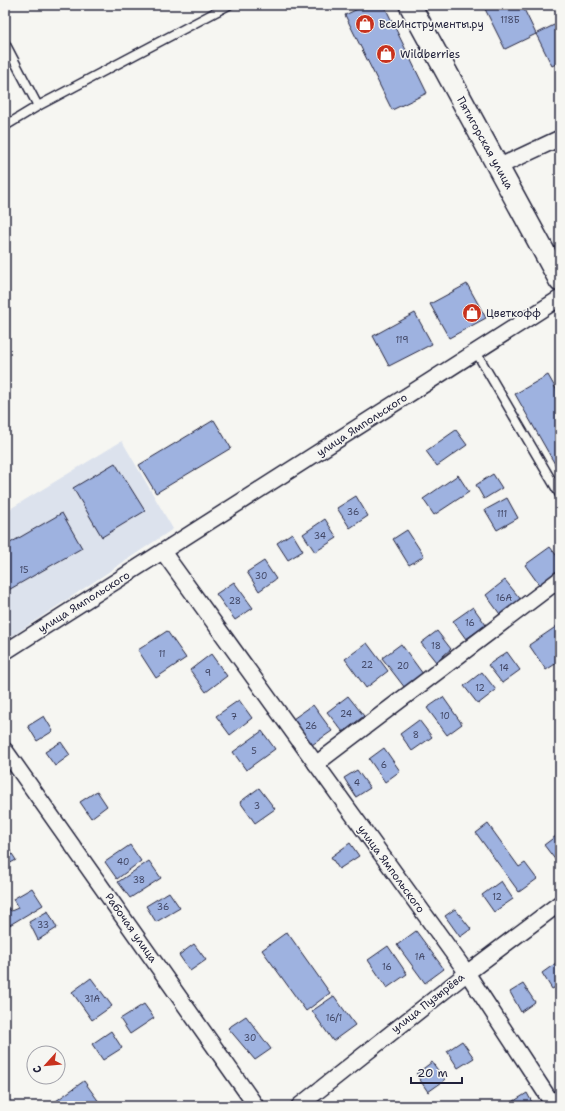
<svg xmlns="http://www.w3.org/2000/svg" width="565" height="1111" viewBox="0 0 565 1111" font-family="'Shantell Sans',sans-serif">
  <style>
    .built { fill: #dce2ed }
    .building { fill: #9eb2e0; stroke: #22223b }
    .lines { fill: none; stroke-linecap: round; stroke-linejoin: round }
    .lane-casing { stroke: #22223b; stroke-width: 11 }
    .street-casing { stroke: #22223b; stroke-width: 18 }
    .secondary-casing { stroke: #22223b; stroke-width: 24 }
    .lane { stroke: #f6f6f2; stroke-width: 8 }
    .street { stroke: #f6f6f2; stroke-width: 15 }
    .secondary { stroke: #f6f6f2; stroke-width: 21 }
    .labels { text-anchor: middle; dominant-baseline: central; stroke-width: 3; stroke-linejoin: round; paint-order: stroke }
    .number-label { font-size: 9px; fill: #414664 }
    .poi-label { font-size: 11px; fill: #22223b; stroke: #f6f6f2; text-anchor: start }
    .street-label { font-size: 11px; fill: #22223b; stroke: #f6f6f2 }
  </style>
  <rect width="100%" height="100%" fill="#f6f6f2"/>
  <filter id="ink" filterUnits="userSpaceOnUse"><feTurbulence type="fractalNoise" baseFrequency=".025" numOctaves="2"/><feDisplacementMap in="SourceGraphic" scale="8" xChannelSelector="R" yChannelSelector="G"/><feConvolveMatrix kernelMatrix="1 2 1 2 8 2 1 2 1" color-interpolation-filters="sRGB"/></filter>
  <g filter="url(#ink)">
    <polygon class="built" points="122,441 173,529 5,641 5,512"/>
    <g class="building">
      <polygon points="366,5 384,5 427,93 392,110 345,15"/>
      <polygon points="483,5 522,5 536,34 505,49"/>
      <polygon points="560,22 560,62 552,66 536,34"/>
      <polygon points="467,284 486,318 449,338 430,304"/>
      <polygon points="415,313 432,344 389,366 373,336"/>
      <polygon points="548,375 560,396 560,473 515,394"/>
      <polygon points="214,420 231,448 156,493 139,465"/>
      <polygon points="456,430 467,445 437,466 426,451"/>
      <polygon points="115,463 145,511 102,537 73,488"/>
      <polygon points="493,474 502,488 484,499 476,485"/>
      <polygon points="458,475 469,492 434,515 423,499"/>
      <polygon points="356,496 368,516 350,528 337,508"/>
      <polygon points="507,498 518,518 497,530 485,510"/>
      <polygon points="62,513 82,548 5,592 5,546"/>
      <polygon points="325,519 337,538 315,552 303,534"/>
      <polygon points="407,530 424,556 409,565 393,539"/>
      <polygon points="292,533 303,551 288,560 277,543"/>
      <polygon points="550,547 560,560 560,572 540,586 525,565"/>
      <polygon points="264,561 276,579 259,591 247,572"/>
      <polygon points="505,580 522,601 502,617 486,595"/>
      <polygon points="234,582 253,608 235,620 216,594"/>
      <polygon points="473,607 486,625 466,639 453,621"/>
      <polygon points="557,626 560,631 560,661 546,670 529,645"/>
      <polygon points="167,631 186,658 156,678 138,650"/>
      <polygon points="437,631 451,649 436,662 421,643"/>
      <polygon points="367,643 388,671 366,688 345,659"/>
      <polygon points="401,644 423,674 405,688 382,658"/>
      <polygon points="507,652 520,670 502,683 488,665"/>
      <polygon points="211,654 227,676 206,692 190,670"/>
      <polygon points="482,672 496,690 478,704 464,686"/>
      <polygon points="348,696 364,716 343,732 327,712"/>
      <polygon points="443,697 462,724 447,735 427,708"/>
      <polygon points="239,700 252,718 230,735 216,716"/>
      <polygon points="313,705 332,731 309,747 290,721"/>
      <polygon points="44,716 53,731 37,741 28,726"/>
      <polygon points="419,720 432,737 412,751 400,734"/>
      <polygon points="262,731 275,749 246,770 233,752"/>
      <polygon points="61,742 70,755 55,766 45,752"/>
      <polygon points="384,748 400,771 385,782 369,759"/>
      <polygon points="357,770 370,788 356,797 344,778"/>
      <polygon points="259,788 275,809 255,823 240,802"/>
      <polygon points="97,791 107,806 91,818 80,802"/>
      <polygon points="488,824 519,867 525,863 537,879 519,892 476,833"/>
      <polygon points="560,833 560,860 557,862 544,845"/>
      <polygon points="5,843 16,860 5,866"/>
      <polygon points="350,843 359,856 339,869 331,857"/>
      <polygon points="130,845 141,861 117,879 105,862"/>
      <polygon points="149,861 161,878 130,898 118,882"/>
      <polygon points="501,881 513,899 494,912 482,895"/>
      <polygon points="32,888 43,905 8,926 5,921 5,906 6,905 11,911 18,908 13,899"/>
      <polygon points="169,892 180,908 156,922 146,906"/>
      <polygon points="455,909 471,929 460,937 445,916"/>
      <polygon points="48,911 57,928 38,940 29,922"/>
      <polygon points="416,931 444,969 425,983 397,945"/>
      <polygon points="287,932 330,993 306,1011 262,950"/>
      <polygon points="194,944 206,960 190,971 179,955"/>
      <polygon points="388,946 407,974 387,988 368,960"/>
      <polygon points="556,963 560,969 560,985 552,989 542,973"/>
      <polygon points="91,978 112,1006 92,1020 72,992"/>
      <polygon points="523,984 535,1002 521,1012 510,992"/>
      <polygon points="334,996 355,1025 333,1041 312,1011"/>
      <polygon points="144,1004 154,1018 130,1034 120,1019"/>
      <polygon points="246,1016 271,1049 255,1060 228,1028"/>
      <polygon points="111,1031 122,1048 103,1060 92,1044"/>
      <polygon points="462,1041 474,1058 458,1068 447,1051"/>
      <polygon points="432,1062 445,1080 428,1092 416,1074"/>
      <polygon points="84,1081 102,1106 60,1106 56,1101"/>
      <polygon points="527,1093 534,1106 506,1106"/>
    </g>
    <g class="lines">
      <g class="lane-casing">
        <g id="lane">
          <polyline points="5,43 38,106 229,5"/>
          <polyline points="5,126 38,106"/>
          <polyline points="476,352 560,495"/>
        </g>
      </g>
      <g class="street-casing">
        <g id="street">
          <polyline points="498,167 560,138"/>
          <polyline points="163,552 467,973 554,1106"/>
          <polyline points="5,652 560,298"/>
          <polyline points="5,750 256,1106"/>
          <polyline points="316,764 560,579"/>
          <polyline points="299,1106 467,973 560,903"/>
        </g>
      </g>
      <g class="secondary-casing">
        <polyline id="secondary" points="410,5 560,281"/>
      </g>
      <use href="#lane" class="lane"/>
      <use href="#street" class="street"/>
      <use href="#secondary" class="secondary"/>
    </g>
  </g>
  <defs>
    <g id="shop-disc" transform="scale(1)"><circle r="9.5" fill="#c8321e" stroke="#f6f6f2"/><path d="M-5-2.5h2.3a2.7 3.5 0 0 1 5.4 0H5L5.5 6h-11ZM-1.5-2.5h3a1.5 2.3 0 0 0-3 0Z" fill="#fff"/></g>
  </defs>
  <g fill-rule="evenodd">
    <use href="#shop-disc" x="365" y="24"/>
    <use href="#shop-disc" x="386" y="54"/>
    <use href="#shop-disc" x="472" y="313"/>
  </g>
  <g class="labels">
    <g class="number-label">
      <text x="510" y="20">118Б</text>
      <text x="402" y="340">119</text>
      <text x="353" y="512">36</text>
      <text x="502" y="514">111</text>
      <text x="320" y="536">34</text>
      <text x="24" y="570">15</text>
      <text x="261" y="576">30</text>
      <text x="504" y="598">16А</text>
      <text x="235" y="601">28</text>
      <text x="470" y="623">16</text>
      <text x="436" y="646">18</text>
      <text x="162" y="654">11</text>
      <text x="367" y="665">22</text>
      <text x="403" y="666">20</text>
      <text x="504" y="668">14</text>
      <text x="208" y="673">9</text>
      <text x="480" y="688">12</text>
      <text x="346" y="714">24</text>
      <text x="445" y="716">10</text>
      <text x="234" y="717">7</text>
      <text x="311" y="726">26</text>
      <text x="416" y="735">8</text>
      <text x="254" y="751">5</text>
      <text x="384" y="765">6</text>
      <text x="357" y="783">4</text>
      <text x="257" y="806">3</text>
      <text x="123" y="862">40</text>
      <text x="139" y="880">38</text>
      <text x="497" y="897">12</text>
      <text x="163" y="907">36</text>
      <text x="43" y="925">33</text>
      <text x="420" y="957">1А</text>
      <text x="387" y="967">16</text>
      <text x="92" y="999">31А</text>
      <text x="334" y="1018">16/1</text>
      <text x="250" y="1038">30</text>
    </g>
    <g class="poi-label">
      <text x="379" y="24">ВсеИнструменты.ру</text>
      <text x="400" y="54">Wildberries</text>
      <text x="486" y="313">Цветкофф</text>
    </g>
    <g class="street-label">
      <text transform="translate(485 143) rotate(61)">Пятигорская улица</text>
      <text transform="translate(362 425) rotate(-33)">улица Ямпольского</text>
      <text transform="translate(84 602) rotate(-32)">улица Ямпольского</text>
      <text transform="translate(391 869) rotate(54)">улица Ямпольского</text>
      <text transform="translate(131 928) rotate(55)">Рабочая улица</text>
      <text transform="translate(428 1003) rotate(-38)">улица Пузырёва</text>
    </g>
  </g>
  <rect width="565" height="1111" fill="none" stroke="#f6f6f2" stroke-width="20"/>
  <rect x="10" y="10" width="545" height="1091" fill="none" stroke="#22223b" stroke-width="1.5" filter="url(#ink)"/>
  <g transform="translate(46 1065) rotate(243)"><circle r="19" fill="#f6f6f2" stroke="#a1a1a9"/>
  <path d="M0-3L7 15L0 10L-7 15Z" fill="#c8321e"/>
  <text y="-6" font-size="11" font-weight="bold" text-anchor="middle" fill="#22223b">С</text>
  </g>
  <path d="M411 1077v6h51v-6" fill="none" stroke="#22223b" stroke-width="2"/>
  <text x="417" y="1077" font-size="12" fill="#22223b" stroke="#f6f6f2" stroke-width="3" paint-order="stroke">20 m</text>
</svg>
